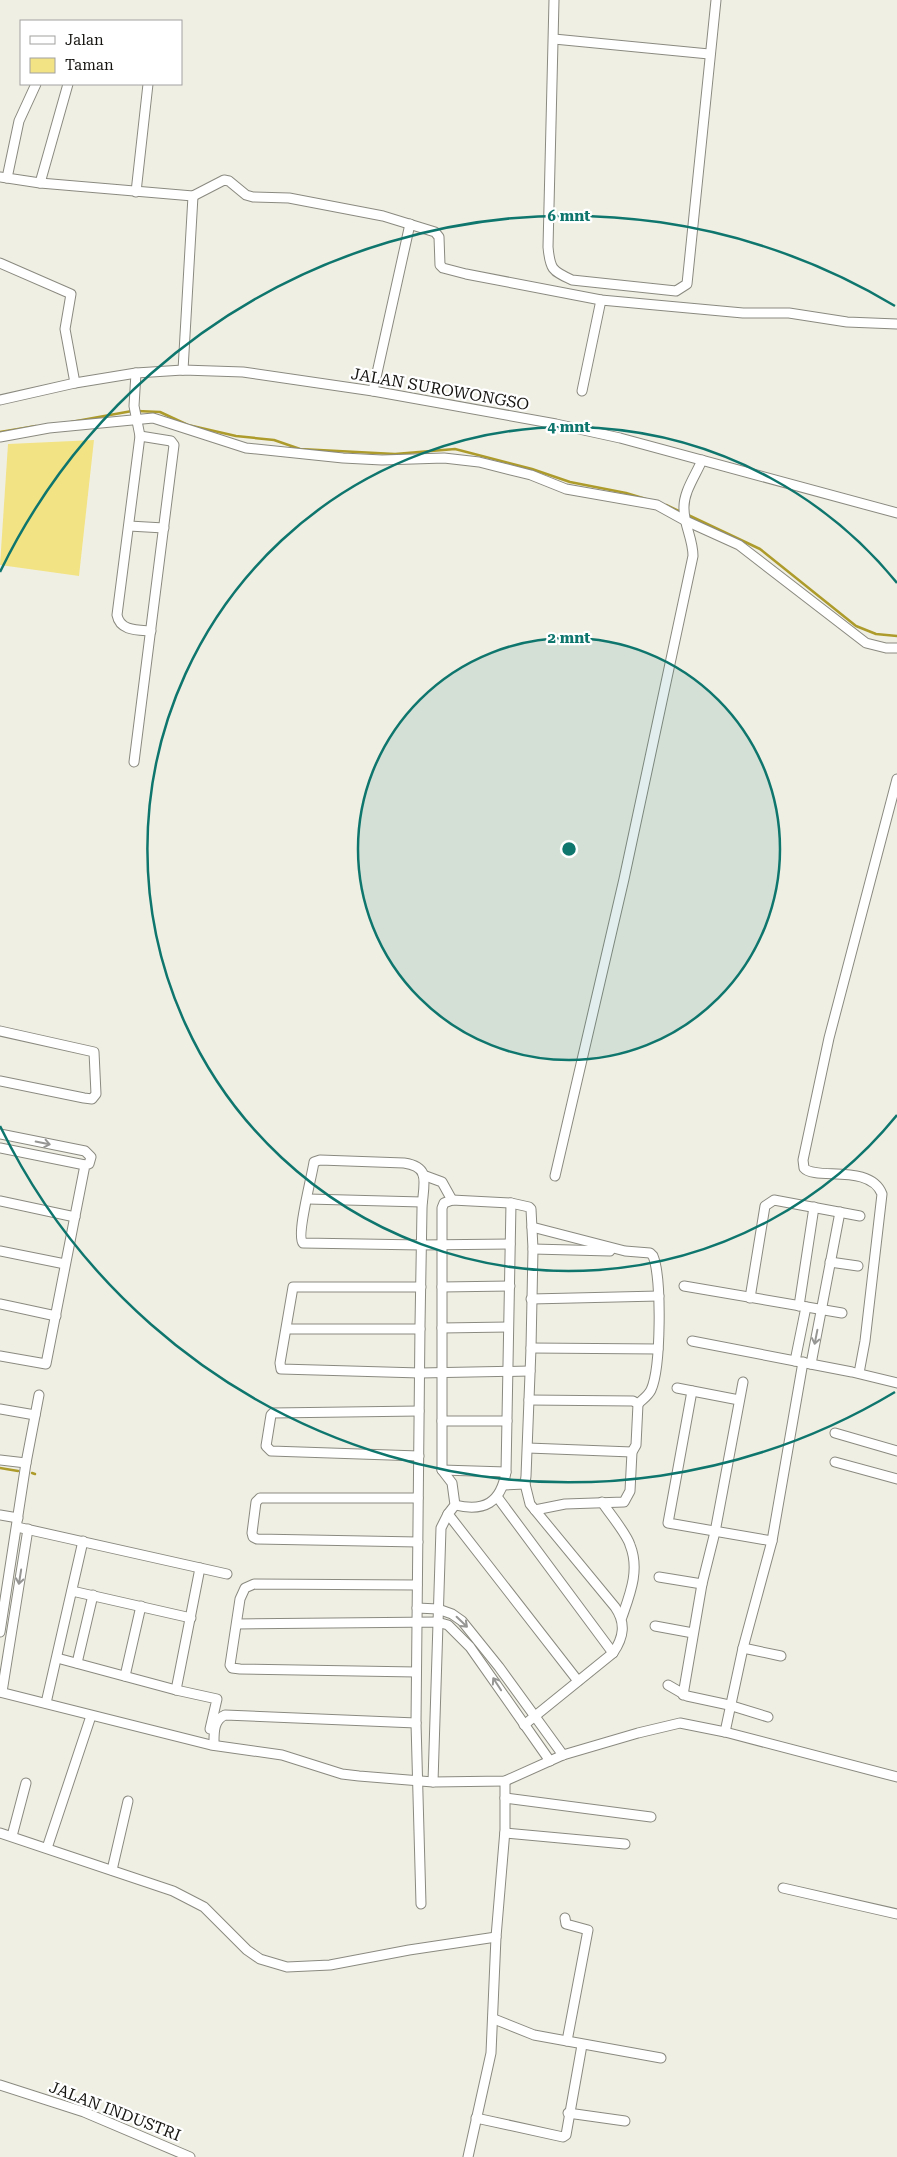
<svg xmlns="http://www.w3.org/2000/svg" width="897" height="2157" viewBox="0 0 897 2157" font-family="'Roboto Serif',serif">
  <style>
    .green { fill: #f2e385 }
    .lines { fill: none; stroke-linecap: round; stroke-linejoin: round }
    .stream { stroke: #ad9c2c; stroke-width: 2.5 }
    .minor-casing { stroke: #8b8a80; stroke-width: 11 }
    .minor { stroke: #fff; stroke-width: 9 }
    .oneway { stroke: #969694 }
    .ring { fill: none; stroke: #0f766e; stroke-width: 2.5 }
    .labels { text-anchor: middle; dominant-baseline: central; stroke-width: 4.5; stroke-linejoin: round; paint-order: stroke }
    .street-label { font-size: 16px; fill: #161512; stroke: #fff }
    .centre { fill: #0f766e; stroke: #fff; stroke-width: 2.5 }
    .ring-label { font-size: 15px; text-anchor: middle; font-weight: bold; fill: #0f766e; stroke: #fff; stroke-width: 4.5; stroke-linejoin: round; paint-order: stroke }
  </style>
  <rect width="100%" height="100%" fill="#f0efe4"/>
  <polygon class="green" points="94,440 79,576 0,565 8,444"/>
  <g class="lines">
    <g class="stream">
      <polyline points="137,411 160,412 188,425 236,436 274,440 300,449 395,454 455,449 532,469 570,482 626,493 646,499"/>
      <polyline points="71,422 132,411"/>
      <polyline points="0,432 36,426"/>
      <polyline points="666,505 681,512"/>
      <polyline points="686,514 760,549 856,626 876,634 897,636"/>
      <polyline points="0,1468 18,1471"/>
      <polyline points="32,1473 35,1474"/>
    </g>
    <g class="minor-casing">
      <g id="minor">
        <path d="M 554,0 L 548,247 C 550,269 552,271 572,280 L 676,291 L 687,284 L 716,0"/>
        <polyline points="554,39 709,54"/>
        <polyline points="0,177 40,183 193,196 224,180 229,181 246,195 253,197 289,198 383,216 435,232 439,237 440,265 443,268 466,274 601,300 743,313 789,313 847,322 897,324"/>
        <polyline points="7,178 19,121 36,84"/>
        <polyline points="40,183 68,84"/>
        <polyline points="136,192 148,84"/>
        <polyline points="0,263 71,294 65,329 75,383"/>
        <polyline points="183,370 193,196"/>
        <path d="M 136,373 L 134,406 L 140,436 L 117,615 C 120,631 137,630 151,631"/>
        <polyline points="373,391 410,224"/>
        <polyline points="582,391 601,300"/>
        <polyline points="0,400 75,383 136,373 183,370 243,372 373,391 556,424 620,438 897,513"/>
        <polyline points="0,437 49,428 153,418 246,448 343,458 382,460 444,458 479,462 531,475 566,489 657,505 686,521 739,545 866,643 886,648 897,648"/>
        <polyline points="129,526 164,528"/>
        <polyline points="134,762 174,445 171,441 140,436"/>
        <polyline points="0,1031 94,1052 96,1094 92,1099 84,1098 0,1081"/>
        <polyline points="0,1134 85,1151 91,1157 89,1164 85,1165 46,1364 0,1356"/>
        <polyline points="0,1148 85,1165"/>
        <polyline points="423,1175 442,1182 452,1200"/>
        <path d="M 555,1176 L 624,879 L 693,556 C 693,539 684,525 684,509 C 683,492 696,475 702,460"/>
        <polyline points="308,1199 422,1202"/>
        <polyline points="0,1201 75,1217"/>
        <path d="M 532,1227 L 625,1251 L 650,1253 L 653,1256 C 662,1278 661,1368 651,1390 C 648,1396 643,1399 638,1404"/>
        <polyline points="533,1249 610,1251"/>
        <polyline points="0,1251 65,1264"/>
        <polyline points="830,1262 858,1266"/>
        <polyline points="684,1286 842,1313"/>
        <polyline points="421,1287 293,1287 280,1363 281,1369 420,1373 530,1371"/>
        <polyline points="442,1287 510,1286"/>
        <polyline points="750,1298 765,1206 774,1200 860,1216"/>
        <polyline points="531,1299 659,1296"/>
        <polyline points="0,1304 56,1316"/>
        <polyline points="799,1306 814,1207"/>
        <polyline points="442,1328 508,1327"/>
        <polyline points="287,1329 420,1329"/>
        <polyline points="692,1341 852,1372 897,1383"/>
        <polyline points="531,1348 658,1349"/>
        <polyline points="795,1361 806,1307"/>
        <polyline points="811,1364 840,1212"/>
        <path d="M 859,1373 L 865,1341 L 882,1194 C 870,1163 815,1181 804,1168 L 803,1160 L 829,1038 L 897,779"/>
        <polyline points="677,1388 739,1400"/>
        <polyline points="692,1391 668,1523 772,1541"/>
        <polyline points="529,1400 633,1401 638,1404 636,1445 632,1452 630,1491 624,1502 565,1504 535,1510"/>
        <polyline points="0,1409 35,1415"/>
        <polyline points="442,1421 507,1421"/>
        <polyline points="835,1433 897,1451"/>
        <polyline points="528,1448 632,1452"/>
        <polyline points="419,1456 271,1451 266,1446 271,1415 273,1413 419,1411"/>
        <polyline points="0,1460 26,1463"/>
        <polyline points="835,1462 897,1479"/>
        <polyline points="442,1470 506,1472"/>
        <polyline points="504,1485 525,1484 526,1476 531,1348 533,1249 531,1209 529,1207 511,1203 452,1200 444,1203 442,1208 442,1470 452,1483 455,1505 448,1514 578,1681"/>
        <polyline points="498,1498 613,1653"/>
        <path d="M 602,1502 C 609,1513 627,1534 630,1545 C 640,1570 630,1594 622,1617"/>
        <path d="M 455,1505 C 484,1512 501,1503 506,1472 L 511,1203"/>
        <polyline points="0,1515 18,1518"/>
        <polyline points="17,1527 227,1574"/>
        <polyline points="418,1542 257,1539 253,1537 252,1533 256,1502 260,1498 418,1498"/>
        <polyline points="659,1577 702,1584"/>
        <polyline points="72,1591 191,1618"/>
        <polyline points="417,1608 438,1609 452,1614 462,1621 499,1667 563,1755"/>
        <polyline points="237,1624 437,1622 448,1625 470,1647 550,1761"/>
        <polyline points="655,1626 693,1633"/>
        <polyline points="0,1632 26,1463 39,1395"/>
        <polyline points="743,1648 781,1656"/>
        <polyline points="57,1658 176,1690 217,1699 210,1729"/>
        <polyline points="77,1663 93,1595"/>
        <polyline points="416,1672 240,1669 232,1668 230,1665 240,1599 245,1588 254,1584 417,1585"/>
        <polyline points="125,1676 141,1606"/>
        <polyline points="668,1685 687,1696 729,1705 768,1717"/>
        <polyline points="176,1690 200,1568"/>
        <polyline points="0,1692 211,1745 282,1755 342,1774 359,1776 433,1782 505,1781 563,1755 638,1733 680,1723 725,1732 897,1777"/>
        <polyline points="2,1692 28,1529"/>
        <polyline points="683,1695 702,1584 715,1532 743,1382"/>
        <polyline points="46,1703 83,1541"/>
        <path d="M 524,1725 L 613,1653 C 624,1637 626,1623 615,1607 L 530,1504 L 525,1484"/>
        <polyline points="725,1732 743,1648 772,1541 803,1362"/>
        <path d="M 214,1745 C 214,1734 213,1720 225,1715 L 416,1723"/>
        <polyline points="433,1782 441,1528 448,1514"/>
        <polyline points="505,1798 651,1817"/>
        <polyline points="0,1833 173,1891 204,1907 247,1950 260,1959 287,1967 330,1965 409,1950 496,1937"/>
        <polyline points="505,1833 625,1844"/>
        <polyline points="12,1836 26,1783"/>
        <polyline points="47,1848 91,1716"/>
        <polyline points="112,1870 128,1801"/>
        <polyline points="783,1888 897,1914"/>
        <path d="M 421,1904 L 416,1723 L 420,1325 C 421,1286 421,1248 422,1209 C 422,1199 426,1183 423,1174 C 420,1166 411,1164 404,1163 L 320,1160 L 314,1162 C 312,1176 296,1236 303,1243 L 421,1245 L 510,1244"/>
        <polyline points="565,1918 566,1924 588,1930 567,2041"/>
        <polyline points="494,2019 534,2035 661,2058"/>
        <polyline points="0,2085 84,2112 190,2157"/>
        <polyline points="568,2113 625,2121"/>
        <polyline points="476,2118 563,2137 566,2135 582,2045"/>
        <polyline points="468,2157 491,2053 496,1937 505,1830 505,1781"/>
      </g>
    </g>
    <use href="#minor" class="minor"/>
  </g>
  <defs><path id="oneway-shaft" d="M-6 0H5M1.5-3L5.5 0L1.5 3" fill="none" stroke-width="1.6" stroke-linecap="round" stroke-linejoin="round" transform="scale(1.25)"/></defs>
  <g class="oneway">
    <use href="#oneway-shaft" transform="translate(43 1143) rotate(11)"/>
    <use href="#oneway-shaft" transform="translate(816 1337) rotate(101)"/>
    <use href="#oneway-shaft" transform="translate(20 1577) rotate(99)"/>
    <use href="#oneway-shaft" transform="translate(462 1622) rotate(44)"/>
    <use href="#oneway-shaft" transform="translate(497 1684) rotate(-123)"/>
  </g>
  <circle cx="569" cy="849" r="211" fill="#0f766e" fill-opacity=".12"/>
  <g class="ring">
    <circle cx="569" cy="849" r="211"/>
    <path d="M897 1115A422 422 0 1 1 897 583"/>
    <path d="M895 1392A633 633 0 0 1 0 1126M0 572A633 633 0 0 1 895 306"/>
  </g>
  <g class="labels">
    <g class="street-label">
      <text transform="translate(440 389) rotate(10)">JALAN SUROWONGSO</text>
      <text transform="translate(115 2111) rotate(21)">JALAN INDUSTRI</text>
    </g>
  </g>
  <circle cx="569" cy="849" r="8" class="centre"/>
  <g class="ring-label">
    <text x="569" y="221">6 mnt</text>
    <text x="569" y="432">4 mnt</text>
    <text x="569" y="643">2 mnt</text>
  </g>
  <rect x="20" y="20" width="162" height="65" fill="#ffffff" stroke="#a2a1a0"/>
  <rect x="30" y="36" width="25" height="8" fill="#ffffff" stroke="#a2a1a0"/>
  <text x="65" y="45" font-size="15" fill="#161512">Jalan</text>
  <rect x="30" y="58" width="25" height="15" fill="#f2e385" stroke="#a2a1a0"/>
  <text x="65" y="70" font-size="15" fill="#161512">Taman</text>
</svg>
